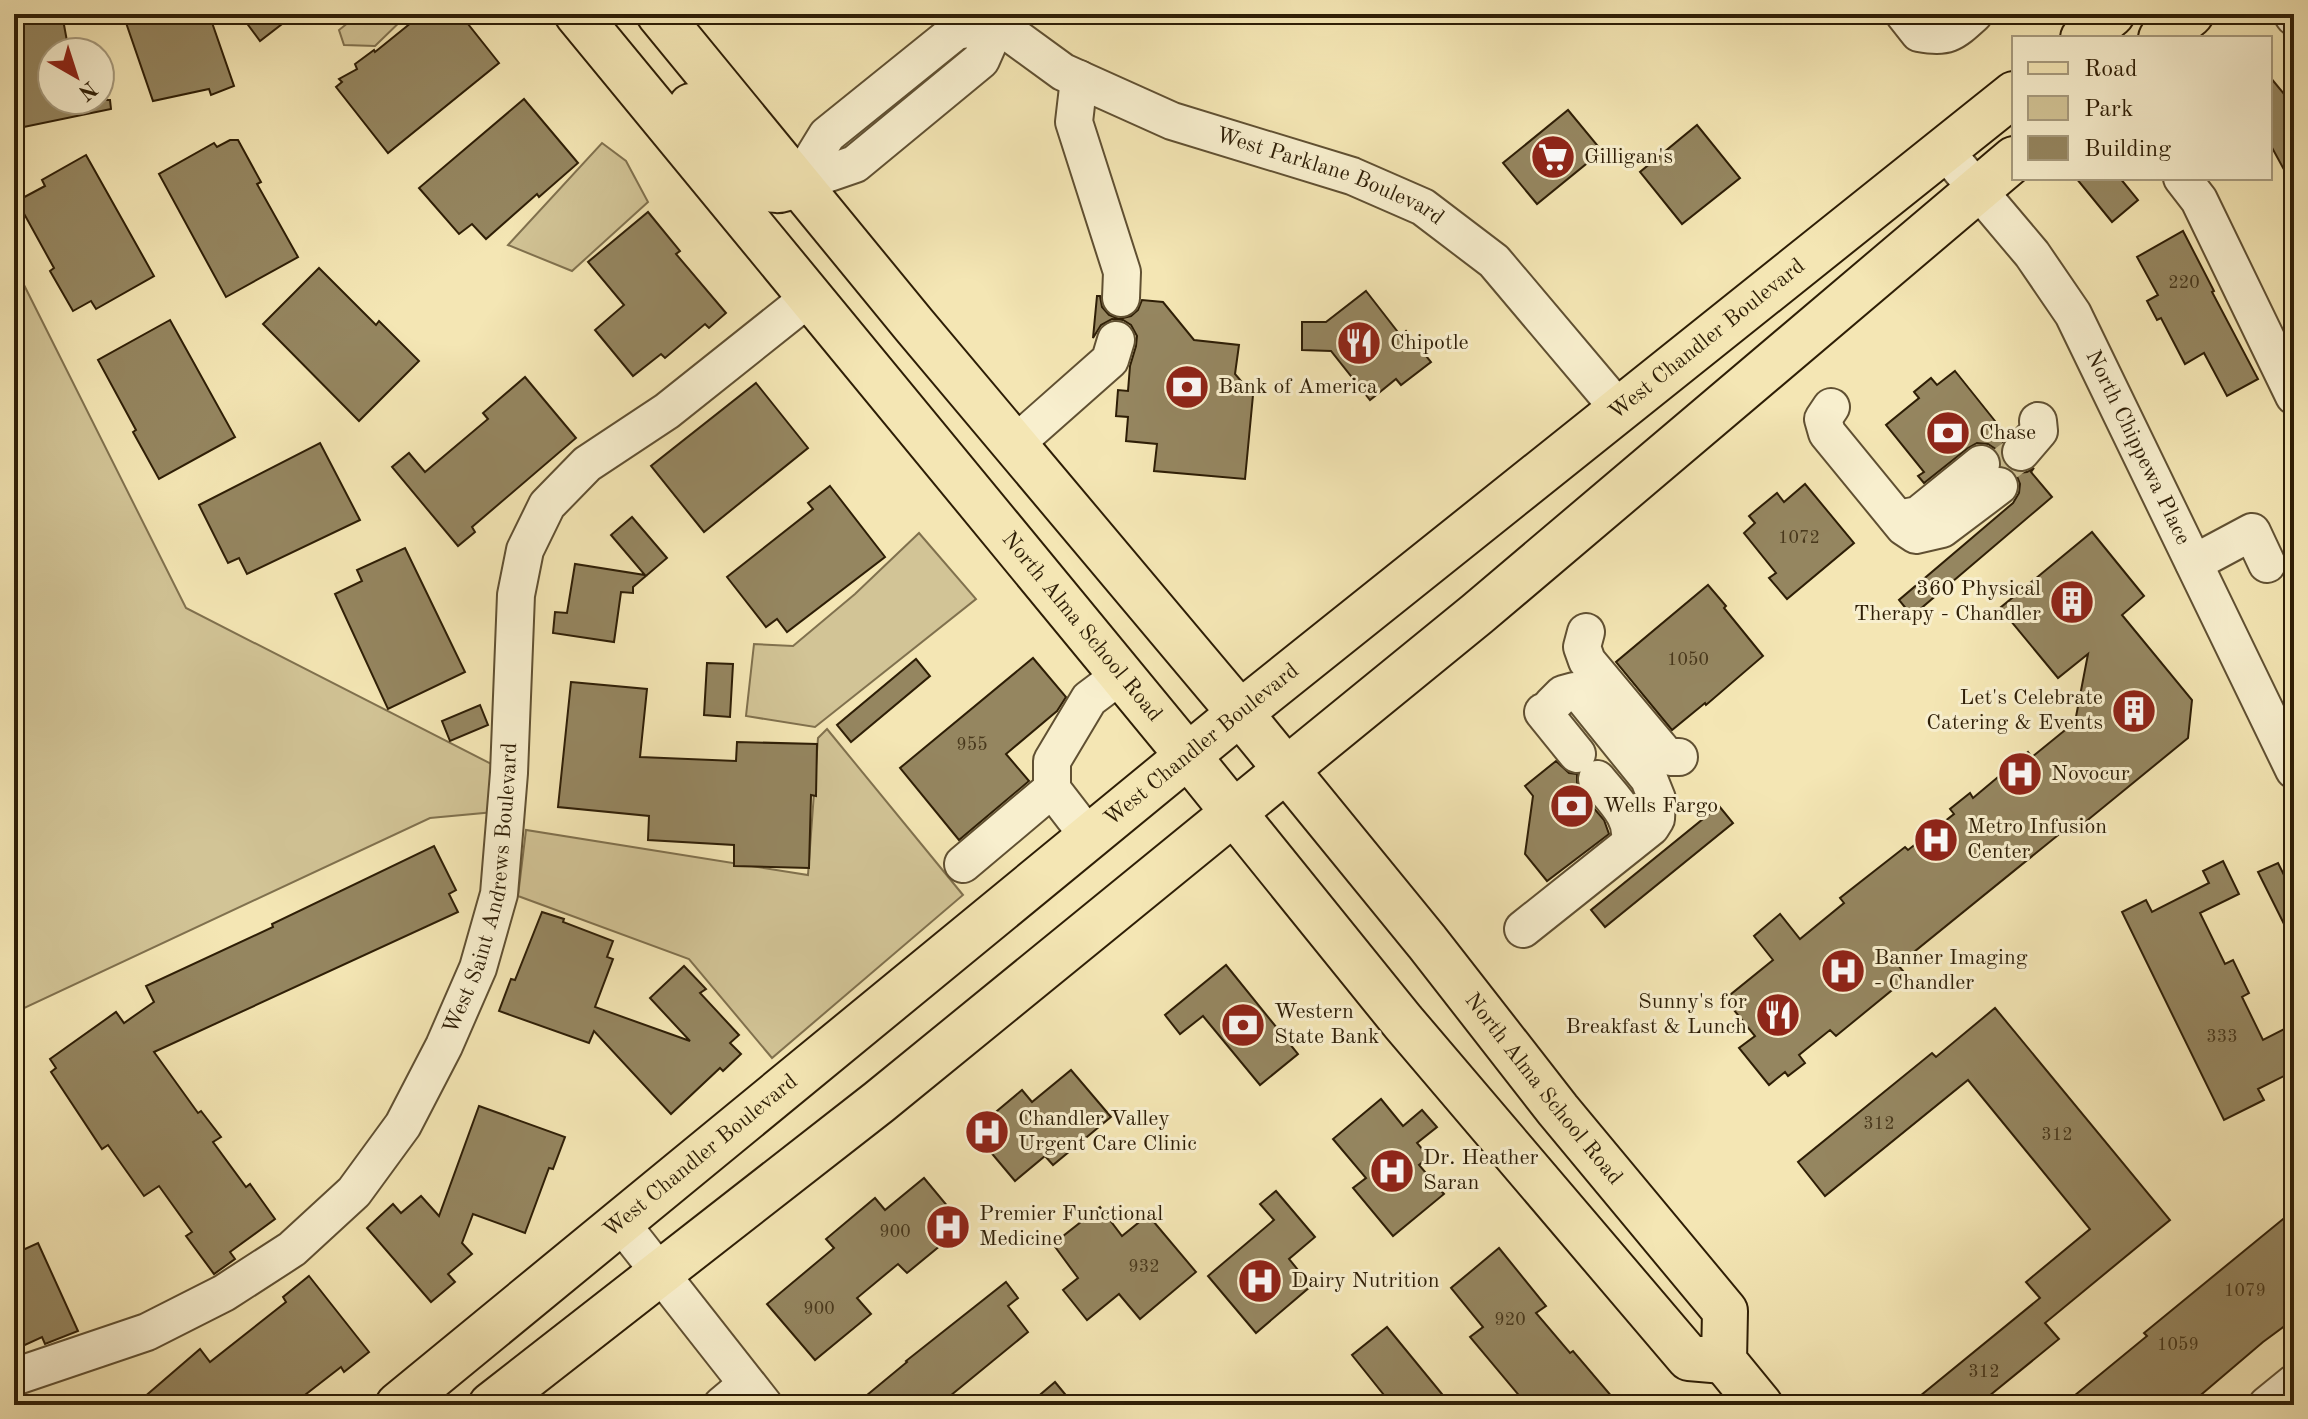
<svg xmlns="http://www.w3.org/2000/svg" width="2308" height="1419" viewBox="0 0 2308 1419" font-family="'Old Standard TT',serif">
  <style>
    .green { fill: #d2c496; stroke: #80714e; stroke-width: 2 }
    .building { fill: #958660; stroke: #2e1e06; stroke-width: 2 }
    .lines { fill: none; stroke-linecap: round; stroke-linejoin: round }
    .minor-tunnel { stroke: #ccbe91; stroke-width: 36; stroke-dasharray: 36 18; stroke-linecap: butt }
    .minor-casing { stroke: #605032; stroke-width: 40 }
    .major-casing { stroke: #2e1e06; stroke-width: 48 }
    .minor { stroke: #f8efce; stroke-width: 36 }
    .major { stroke: #f4e6b4; stroke-width: 44 }
    .labels { text-anchor: middle; dominant-baseline: central; stroke-width: 6; stroke-linejoin: round; paint-order: stroke }
    .number-label { font-size: 18px; fill: #48381c }
    .poi-label { font-size: 22px; fill: #2e1e06; stroke: #f8efce; text-anchor: start }
    .street-label { font-size: 22px; fill: #2e1e06; stroke: #f8efce }
  </style>
  <rect width="100%" height="100%" fill="#f4e6b4"/>
  <filter id="stains"><feTurbulence type="fractalNoise" baseFrequency=".0025" numOctaves="4"/><feColorMatrix values="0 0 0 0 .2 0 0 0 0 .09 0 0 0 0 .02 0 0 0 .5 -.17"/></filter>
  <radialGradient id="worn" r=".72"><stop offset=".6" stop-color="#630" stop-opacity="0"/><stop offset="1" stop-color="#630" stop-opacity=".3"/></radialGradient>
  <g class="green">
    <polygon points="359,14 408,14 375,46 344,45 339,30"/>
    <polygon points="602,143 626,161 648,202 572,271 508,245"/>
    <polygon points="14,265 186,608 509,773 505,811 430,818 24,1008 14,1021"/>
    <polygon points="919,533 976,599 815,727 746,716 754,644 793,646 855,594"/>
    <polygon points="827,729 963,895 772,1058 689,959 518,896 526,830 808,875 818,738"/>
  </g>
  <g class="building">
    <polygon points="14,14 62,14 69,52 52,52 52,100 110,100 111,109 14,129"/>
    <polygon points="123,14 209,14 234,86 211,95 209,89 153,101"/>
    <polygon points="240,14 295,14 260,41"/>
    <polygon points="422,14 441,14 448,21 456,14 460,14 499,63 388,153 336,87 342,82 339,79 357,69 355,64 374,50 375,52"/>
    <polygon points="2270,77 2294,106 2294,188 2270,144"/>
    <polygon points="524,99 578,163 539,197 537,194 486,239 472,224 459,234 419,188"/>
    <polygon points="1568,110 1602,151 1537,204 1503,163"/>
    <polygon points="1697,125 1740,178 1682,224 1640,172"/>
    <polygon points="230,140 238,140 261,182 257,184 298,257 226,297 159,174 214,143 217,147"/>
    <polygon points="86,155 154,276 96,309 91,301 73,311 50,271 54,268 17,201 45,186 42,180"/>
    <polygon points="2076,178 2120,178 2138,200 2112,222"/>
    <polygon points="648,212 680,251 676,254 726,313 709,328 705,324 665,358 661,354 633,376 595,330 624,305 588,262"/>
    <polygon points="2183,231 2214,291 2212,292 2258,379 2227,396 2204,353 2185,364 2161,318 2157,320 2147,301 2158,295 2137,257"/>
    <polygon points="319,268 376,325 379,321 419,361 359,421 263,324"/>
    <polygon points="1366,291 1401,336 1406,331 1431,362 1401,385 1396,379 1370,400 1331,351 1302,350 1302,322 1326,322"/>
    <polygon points="1097,296 1100,296 1102,307 1109,315 1119,319 1131,316 1138,310 1142,300 1163,302 1194,340 1239,345 1235,374 1253,395 1245,479 1154,471 1157,444 1126,441 1128,417 1116,416 1118,390 1128,391 1130,366 1136,346 1137,336 1131,325 1123,320 1112,319 1101,325 1093,338"/>
    <polygon points="170,320 235,437 159,479 133,432 136,430 98,360"/>
    <polygon points="1955,371 2007,436 2000,449 2001,458 2006,466 2001,466 2002,460 1997,450 1988,444 1977,443 1968,448 1924,483 1918,476 1924,472 1886,425 1919,398 1914,392 1931,378 1937,385"/>
    <polygon points="525,377 576,438 472,527 475,532 458,546 392,467 409,453 425,472 488,419 483,413"/>
    <polygon points="756,383 808,448 704,532 651,466"/>
    <polygon points="320,443 360,520 247,574 239,558 228,563 199,505"/>
    <polygon points="2034,468 2031,472 2052,497 1912,616 1899,600 2013,503 2019,493 2020,484 2016,474 2012,470 2018,473 2027,472"/>
    <polygon points="1805,484 1854,543 1787,599 1769,578 1776,573 1744,533 1755,523 1749,516 1777,493 1784,502"/>
    <polygon points="830,486 885,557 787,632 777,619 766,627 727,577 813,509 808,503"/>
    <polygon points="632,517 667,558 633,587 633,593 621,592 614,642 553,633 555,612 567,613 575,564 645,575 611,535"/>
    <polygon points="2092,532 2144,596 2122,615 2192,700 2188,738 2078,828 2073,823 1898,965 1908,977 1836,1036 1830,1030 1799,1055 1805,1063 1788,1076 1785,1072 1769,1085 1739,1048 1755,1036 1725,999 1773,960 1754,936 1780,914 1800,939 1844,903 1840,898 1905,847 1908,850 1954,814 1950,809 1970,793 1973,798 2028,752 2032,757 2075,722 2088,654 2058,678 2000,608"/>
    <polygon points="405,548 465,672 388,709 335,594 362,581 357,570"/>
    <polygon points="1708,585 1726,606 1724,608 1763,656 1706,705 1705,703 1672,730 1616,662"/>
    <polygon points="1033,658 1066,697 1057,711 1006,754 1029,781 959,840 900,768"/>
    <polygon points="916,659 930,676 851,742 837,725"/>
    <polygon points="707,663 733,664 730,717 704,715"/>
    <polygon points="571,682 647,689 640,757 736,761 737,742 817,744 816,796 811,795 809,868 734,866 734,845 648,840 649,816 558,807"/>
    <polygon points="480,705 488,725 450,741 442,721"/>
    <polygon points="1556,761 1569,773 1577,774 1577,783 1580,792 1604,820 1609,834 1547,881 1525,854 1533,796 1525,786"/>
    <polygon points="1719,806 1733,823 1605,927 1591,910"/>
    <polygon points="434,846 456,890 449,894 458,912 154,1052 198,1113 201,1111 221,1137 213,1142 246,1187 250,1184 275,1219 230,1252 235,1259 214,1274 186,1236 192,1232 159,1186 144,1196 108,1145 102,1149 51,1072 56,1068 50,1059 116,1012 124,1023 154,1002 146,986 273,927 272,924"/>
    <polygon points="2223,861 2239,894 2200,913 2225,964 2233,960 2249,993 2242,997 2263,1040 2294,1024 2294,1071 2258,1089 2264,1100 2224,1120 2122,912 2146,900 2152,912 2209,883 2203,871"/>
    <polygon points="2278,863 2294,895 2294,944 2258,872"/>
    <polygon points="542,912 564,919 563,922 613,941 607,957 613,959 595,1007 690,1041 650,998 684,966 706,989 700,993 739,1035 730,1043 741,1054 723,1071 720,1068 671,1114 594,1031 589,1043 499,1011 511,979 515,980"/>
    <polygon points="1226,965 1298,1054 1260,1085 1203,1016 1180,1034 1165,1015"/>
    <polygon points="1995,1008 2170,1220 2045,1323 2059,1339 1978,1405 1909,1405 2040,1298 2026,1282 2090,1229 1968,1080 1825,1196 1798,1162 1932,1053 1936,1057"/>
    <polygon points="1071,1070 1111,1117 1053,1165 1045,1156 1015,1181 973,1131 1022,1090 1032,1102"/>
    <polygon points="1381,1099 1403,1126 1422,1110 1437,1127 1417,1143 1429,1157 1419,1165 1444,1194 1393,1236 1353,1188 1366,1178 1333,1139"/>
    <polygon points="479,1106 565,1137 553,1169 549,1168 525,1233 473,1214 462,1243 472,1254 448,1274 455,1282 431,1302 367,1228 393,1204 401,1213 421,1196 439,1216"/>
    <polygon points="924,1178 964,1226 907,1273 898,1264 857,1298 871,1314 815,1360 767,1304 834,1248 826,1239 875,1198 885,1210"/>
    <polygon points="1276,1191 1315,1237 1289,1259 1311,1286 1256,1333 1208,1276 1274,1220 1260,1204"/>
    <polygon points="1100,1207 1122,1236 1148,1215 1196,1272 1140,1319 1119,1294 1087,1320 1063,1290 1078,1278 1053,1244"/>
    <polygon points="2294,1210 2294,1319 2263,1342 2189,1405 2063,1405 2147,1336 2144,1333"/>
    <polygon points="38,1243 78,1331 45,1344 42,1337 14,1350 14,1254"/>
    <polygon points="1499,1248 1546,1306 1536,1313 1570,1353 1573,1351 1619,1405 1527,1405 1470,1337 1483,1327 1451,1288"/>
    <polygon points="309,1276 369,1352 344,1372 341,1367 292,1405 135,1405 200,1349 210,1362 286,1302 283,1297"/>
    <polygon points="1006,1282 1018,1298 1008,1306 1028,1332 939,1405 855,1405 907,1362 906,1361"/>
    <polygon points="1387,1327 1451,1405 1392,1405 1352,1355"/>
    <polygon points="1055,1382 1074,1405 1028,1405"/>
  </g>
  <g class="lines">
    <polyline class="minor-tunnel" points="1990,475 2021,452"/>
    <g class="minor-casing">
      <g id="minor">
        <path id="s1" d="M 988,14 L 997,24 L 1063,72 L 1172,121 L 1352,176 L 1423,207 L 1494,261 L 1619,409"/>
        <path d="M 1904,14 L 1919,33 C 1948,38 1952,34 1974,14"/>
        <polyline points="2292,14 2294,17"/>
        <polyline points="1079,79 1074,122 1122,272 1121,298"/>
        <path id="s2" d="M 1945,151 L 2032,254 L 2073,314 L 2294,770"/>
        <polyline points="2182,178 2199,200 2294,396"/>
        <polyline points="797,184 827,135 956,31 997,24"/>
        <polyline points="797,184 855,164 981,60 997,24"/>
        <polyline points="1831,407 1823,419 1827,433 1904,527 1916,535 1942,529 1999,486"/>
        <polyline points="1015,444 1110,360 1116,340"/>
        <polyline points="2021,452 2039,431 2038,421"/>
        <polyline points="1898,519 1918,515 1981,464"/>
        <polyline points="2194,563 2252,532 2267,564"/>
        <polyline points="1586,632 1582,647 1587,661 1664,753 1670,757 1679,757"/>
        <polyline points="1543,712 1577,754"/>
        <path d="M 1597,779 C 1612,798 1636,818 1629,844"/>
        <polyline points="1089,837 1052,789 1052,761 1089,699 1121,675"/>
        <polyline points="963,864 1052,789"/>
        <polyline points="1523,929 1651,827 1656,819 1657,799 1649,779 1582,696 1574,691 1563,694 1552,705"/>
        <polyline points="620,1222 764,1405"/>
        <path id="s3" d="M 14,1377 L 147,1332 L 224,1293 L 292,1249 L 354,1192 L 403,1125 L 444,1046 L 478,968 L 499,894 L 509,773 L 516,595 L 525,550 L 547,505 L 587,464 L 667,411 L 810,297"/>
        <polyline points="722,1405 747,1384"/>
        <polyline points="2267,1405 2294,1383"/>
      </g>
    </g>
    <g class="major-casing">
      <g id="major">
        <path id="s4" d="M 577,14 L 1188,756 L 1403,1022 L 1689,1358 L 1724,1361"/>
        <path id="s5" d="M 659,14 L 914,325 L 1240,713 L 1427,942 L 1558,1110 L 1725,1311 L 1724,1361 L 1760,1405"/>
        <polyline points="2083,38 2112,14"/>
        <polyline points="2161,38 2191,14"/>
        <path d="M 691,106 L 756,182 C 775,193 778,192 797,184"/>
        <path id="s6" d="M 398,1405 L 1240,713 L 2014,94"/>
        <polyline points="491,1405 879,1102 1477,614 2014,159"/>
      </g>
    </g>
    <use href="#minor" class="minor"/>
    <use href="#major" class="major"/>
  </g>
  <defs>
    <g id="supermarket-disc" transform="scale(2.3)"><circle r="9.5" fill="#8f2418" stroke="#f8efce"/><path d="M-6-5.5h2.5l.6 2H6L4.5 2H-2.5L-4.4-4H-6ZM-1.5 3.2a1.3 1.3 0 1 0 .1 0ZM3 3.2a1.3 1.3 0 1 0 .1 0Z" fill="#fff"/></g>
    <g id="restaurant-disc" transform="scale(2.3)"><circle r="9.5" fill="#8f2418" stroke="#f8efce"/><path d="M-5-6h1v4h1v-4h1v4h1v-4h1v5L-1.5 .5V6h-2V.5L-5-1ZM5-6V6H3V1.5H1.5Q1.5-4 5-6Z" fill="#fff"/></g>
    <g id="bank-disc" transform="scale(2.3)"><circle r="9.5" fill="#8f2418" stroke="#f8efce"/><path d="M-6-4H6V4H-6ZM0-2.3a2.3 2.3 0 1 0 0 4.6a2.3 2.3 0 1 0 0-4.6Z" fill="#fff"/></g>
    <g id="building-disc" transform="scale(2.3)"><circle r="9.5" fill="#8f2418" stroke="#f8efce"/><path d="M-4-6H4V6H1V3H-1V6H-4ZM-2.5-4.3h1.7v1.8h-1.7ZM.8-4.3h1.7v1.8H.8ZM-2.5-1h1.7V.8h-1.7ZM.8-1h1.7V.8H.8Z" fill="#fff"/></g>
    <g id="hospital-disc" transform="scale(2.3)"><circle r="9.5" fill="#8f2418" stroke="#f8efce"/><path d="M-5-5h3v3.5h4V-5h3V5h-3V1.5h-4V5h-3Z" fill="#fff"/></g>
  </defs>
  <g fill-rule="evenodd">
    <use href="#supermarket-disc" x="1553" y="157"/>
    <use href="#restaurant-disc" x="1359" y="343"/>
    <use href="#bank-disc" x="1187" y="387"/>
    <use href="#bank-disc" x="1948" y="433"/>
    <use href="#building-disc" x="2072" y="602"/>
    <use href="#building-disc" x="2134" y="711"/>
    <use href="#hospital-disc" x="2020" y="774"/>
    <use href="#bank-disc" x="1572" y="806"/>
    <use href="#hospital-disc" x="1936" y="840"/>
    <use href="#hospital-disc" x="1843" y="971"/>
    <use href="#restaurant-disc" x="1778" y="1015"/>
    <use href="#bank-disc" x="1243" y="1025"/>
    <use href="#hospital-disc" x="987" y="1132"/>
    <use href="#hospital-disc" x="1392" y="1171"/>
    <use href="#hospital-disc" x="948" y="1227"/>
    <use href="#hospital-disc" x="1260" y="1281"/>
  </g>
  <g class="labels">
    <g class="number-label">
      <text x="2184" y="283">220</text>
      <text x="1799" y="538">1072</text>
      <text x="1688" y="660">1050</text>
      <text x="972" y="745">955</text>
      <text x="2222" y="1037">333</text>
      <text x="1879" y="1124">312</text>
      <text x="2057" y="1135">312</text>
      <text x="895" y="1232">900</text>
      <text x="1144" y="1267">932</text>
      <text x="2245" y="1291">1079</text>
      <text x="819" y="1309">900</text>
      <text x="1510" y="1320">920</text>
      <text x="2178" y="1345">1059</text>
      <text x="1984" y="1372">312</text>
    </g>
    <g class="poi-label">
      <text x="1584" y="157">Gilligan's</text>
      <text x="1390" y="343">Chipotle</text>
      <text x="1218" y="387">Bank of America</text>
      <text x="1979" y="433">Chase</text>
      <text x="2041" y="589" text-anchor="end">360 Physical<tspan x="2041" dy="25">Therapy - Chandler</tspan></text>
      <text x="2103" y="698" text-anchor="end">Let's Celebrate<tspan x="2103" dy="25">Catering &amp; Events</tspan></text>
      <text x="2051" y="774">Novocur</text>
      <text x="1603" y="806">Wells Fargo</text>
      <text x="1967" y="827">Metro Infusion<tspan x="1967" dy="25">Center</tspan></text>
      <text x="1874" y="958">Banner Imaging<tspan x="1874" dy="25">- Chandler</tspan></text>
      <text x="1747" y="1002" text-anchor="end">Sunny's for<tspan x="1747" dy="25">Breakfast &amp; Lunch</tspan></text>
      <text x="1274" y="1012">Western<tspan x="1274" dy="25">State Bank</tspan></text>
      <text x="1018" y="1119">Chandler Valley<tspan x="1018" dy="25">Urgent Care Clinic</tspan></text>
      <text x="1423" y="1158">Dr. Heather<tspan x="1423" dy="25">Saran</tspan></text>
      <text x="979" y="1214">Premier Functional<tspan x="979" dy="25">Medicine</tspan></text>
      <text x="1291" y="1281">Dairy Nutrition</text>
    </g>
    <g class="street-label">
      <text stroke="none"><textPath href="#s1" startOffset="382">West Parklane Boulevard</textPath></text>
      <text stroke="none"><textPath href="#s6" startOffset="1688">West Chandler Boulevard</textPath></text>
      <text stroke="none"><textPath href="#s2" startOffset="356">North Chippewa Place</textPath></text>
      <text stroke="none"><textPath href="#s4" startOffset="794">North Alma School Road</textPath></text>
      <text stroke="none"><textPath href="#s6" startOffset="1040">West Chandler Boulevard</textPath></text>
      <text stroke="none"><textPath href="#s3" startOffset="728">West Saint Andrews Boulevard</textPath></text>
      <text stroke="none"><textPath href="#s5" startOffset="1392">North Alma School Road</textPath></text>
      <text stroke="none"><textPath href="#s6" startOffset="392">West Chandler Boulevard</textPath></text>
    </g>
  </g>
  <rect width="2308" height="1419" fill="none" stroke="#f4e6b4" stroke-width="48"/>
  <rect x="16" y="16" width="2276" height="1387" fill="none" stroke="#2e1e06" stroke-width="4"/>
  <rect x="24" y="24" width="2260" height="1371" fill="none" stroke="#2e1e06" stroke-width="2"/>
  <rect x="2012" y="36" width="260" height="144" fill="#f8efce" stroke="#a79b7e" stroke-width="2"/>
  <rect x="2028" y="62" width="40" height="12" fill="#f4e6b4" stroke="#a79b7e" stroke-width="2"/>
  <text x="2084" y="76" font-size="24" fill="#2e1e06">Road</text>
  <rect x="2028" y="96" width="40" height="24" fill="#d2c496" stroke="#a79b7e" stroke-width="2"/>
  <text x="2084" y="116" font-size="24" fill="#2e1e06">Park</text>
  <rect x="2028" y="136" width="40" height="24" fill="#958660" stroke="#a79b7e" stroke-width="2"/>
  <text x="2084" y="156" font-size="24" fill="#2e1e06">Building</text>
  <g transform="translate(76 76) rotate(141)"><circle r="38" fill="#f8efce" stroke="#a79b7e" stroke-width="2"/>
  <path d="M0-6L14 30L0 20L-14 30Z" fill="#8f2418"/>
  <text y="-12" font-size="22" font-weight="bold" text-anchor="middle" fill="#2e1e06">N</text>
  </g>
  <rect width="100%" height="100%" filter="url(#stains)"/>
  <rect width="100%" height="100%" fill="url(#worn)"/>
</svg>
